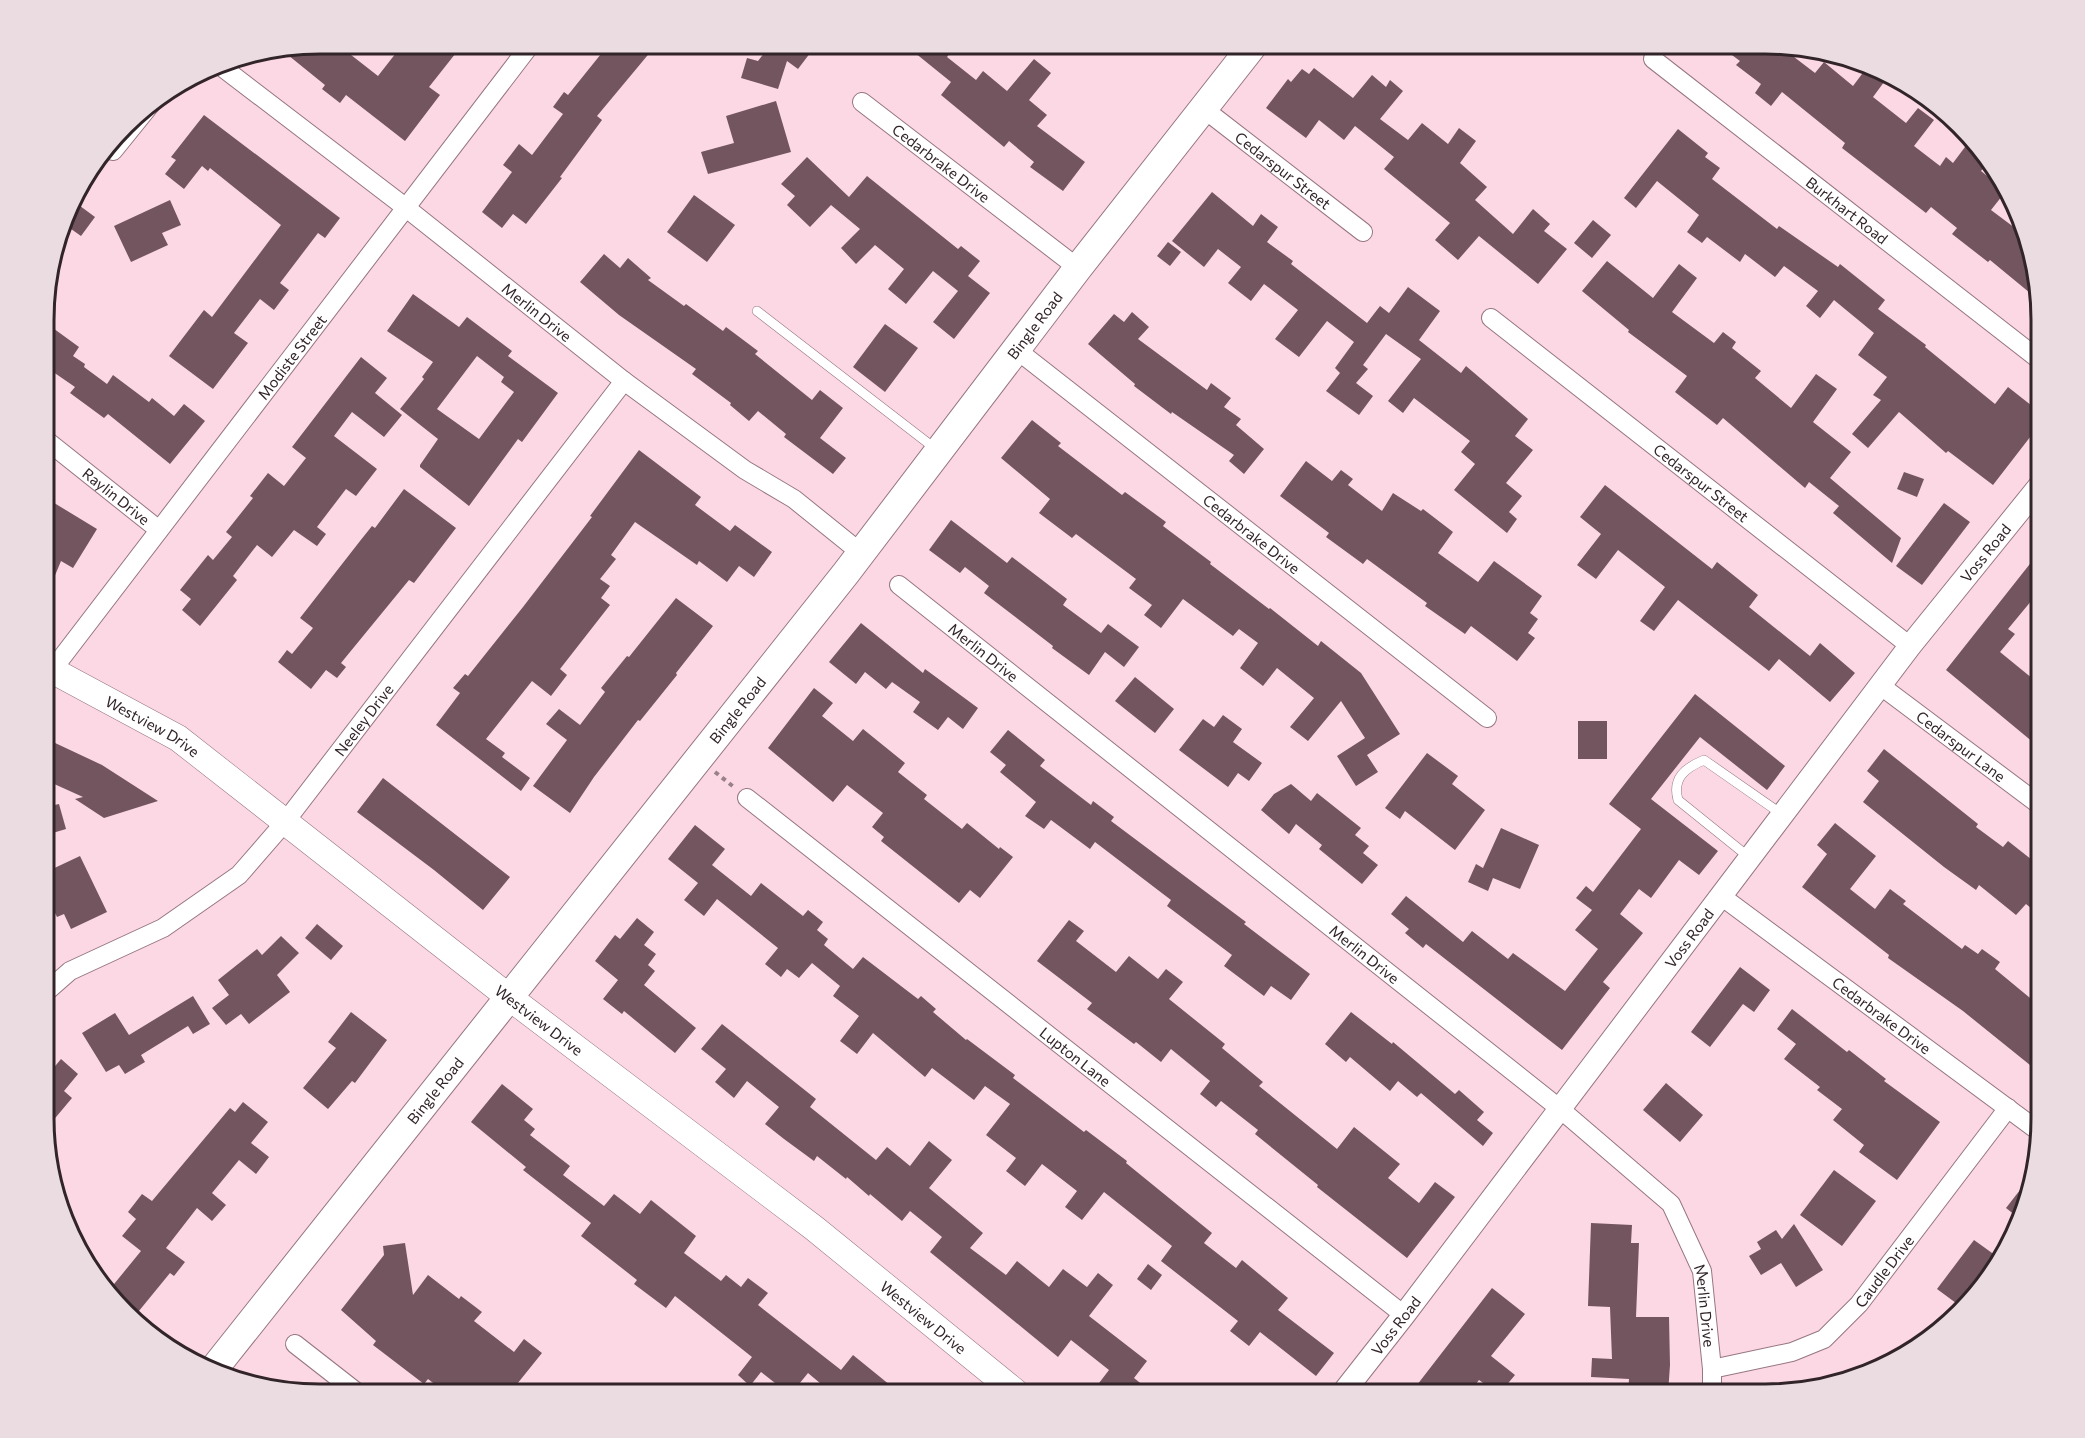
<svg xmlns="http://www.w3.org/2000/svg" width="2085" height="1438" viewBox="0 0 2085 1438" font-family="Commissioner,sans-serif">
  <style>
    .building { fill: #73555f; fill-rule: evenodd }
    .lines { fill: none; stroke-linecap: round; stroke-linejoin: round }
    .service-casing { stroke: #967681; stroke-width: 10 }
    .minor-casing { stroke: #967681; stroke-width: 20 }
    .tertiary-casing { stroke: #967681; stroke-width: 24 }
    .secondary-casing { stroke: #967681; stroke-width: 27 }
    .primary-casing { stroke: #967681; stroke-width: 30 }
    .path { stroke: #998189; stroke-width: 4; stroke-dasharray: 4.5 4.5; stroke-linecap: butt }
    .service { stroke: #fff; stroke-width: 9 }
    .minor { stroke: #fff; stroke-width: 18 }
    .tertiary { stroke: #fff; stroke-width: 22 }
    .secondary { stroke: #fff; stroke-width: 26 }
    .primary { stroke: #fff; stroke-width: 28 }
    .labels { text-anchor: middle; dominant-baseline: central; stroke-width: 6; stroke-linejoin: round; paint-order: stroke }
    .street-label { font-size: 15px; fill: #322529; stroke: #faecf0 }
    .rim { fill: none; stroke: #322529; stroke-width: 3 }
  </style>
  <rect width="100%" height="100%" fill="#fcd8e4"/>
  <g class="building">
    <polygon points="320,44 337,44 378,76 403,44 463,44 429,87 440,95 405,141 346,95 340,103 322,89 325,85 283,51"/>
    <polygon points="609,44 619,52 625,44 657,44 597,116 602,120 560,177 562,178 526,224 513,214 502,228 482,212 512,172 503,165 519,144 532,155 563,114 553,107 564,92 568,95"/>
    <polygon points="764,44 817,44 798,69 787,61 778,89 741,78 747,58 758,61 769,47"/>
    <polygon points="904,44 957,44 947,57 976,80 983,71 1007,91 1034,59 1051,73 1029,100 1047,115 1037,126 1085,162 1063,191 1030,167 1034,162 1009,141 1004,147 941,95 951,82"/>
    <polygon points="1717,44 1777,44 1815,73 1824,62 1853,86 1868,66 1887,78 1873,97 1906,123 1918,108 1934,120 1914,146 1940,166 1946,157 1953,163 1968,143 1986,165 1981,171 2006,191 1991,210 2023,234 2041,302 1990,260 1988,262 1952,234 1957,228 1931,207 1926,213 1842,148 1845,143 1782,92 1771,106 1755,93 1761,84 1736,65 1740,61"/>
    <polygon points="1314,68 1353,98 1372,75 1386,87 1390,80 1403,91 1380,119 1408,140 1422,123 1448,144 1459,128 1476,141 1460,163 1487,187 1475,200 1513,234 1533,209 1550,224 1544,231 1567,249 1538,284 1479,236 1458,260 1435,240 1450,223 1384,169 1394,157 1355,126 1344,140 1319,120 1306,138 1266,108 1288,79 1291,82 1302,69 1309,74"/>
    <polygon points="776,101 791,152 708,174 701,152 734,143 726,116"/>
    <polygon points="204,115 340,218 325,238 318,233 280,283 289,290 274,310 260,299 234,333 248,343 213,389 169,356 204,310 212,317 281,225 210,168 208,171 202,166 184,189 165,174 176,160 171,157"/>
    <polygon points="1678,129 1708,153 1705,157 1720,168 1712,179 1777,229 1779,226 1838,267 1840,264 1885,300 1878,309 1926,345 1925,347 1995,404 2008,387 2041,413 2041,423 1993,485 1948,451 1946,453 1899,412 1868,448 1852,434 1881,400 1873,395 1887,377 1858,355 1874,333 1834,300 1820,318 1806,306 1818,291 1784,266 1775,277 1745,254 1740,262 1707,237 1702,243 1687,232 1699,215 1657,181 1636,208 1624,198"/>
    <polygon points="807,157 849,197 867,176 958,249 961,246 980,261 968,276 990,293 954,339 933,322 958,291 933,271 906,304 888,289 904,269 875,245 856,264 841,248 860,229 831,205 810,227 787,205 795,196 781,184"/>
    <polygon points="1212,192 1253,226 1261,214 1278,227 1267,242 1293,261 1291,264 1367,323 1380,306 1389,313 1408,287 1440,311 1419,340 1461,373 1466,366 1528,419 1515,436 1533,450 1506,483 1522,496 1509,512 1517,519 1507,533 1454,490 1475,464 1461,452 1470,441 1414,398 1403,413 1388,401 1421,359 1386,334 1363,365 1368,369 1356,383 1373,396 1359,415 1326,391 1340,373 1335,368 1354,342 1327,321 1299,357 1275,339 1298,310 1264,284 1251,301 1228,283 1241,267 1218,249 1204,267 1172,241"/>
    <polygon points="694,195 735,225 707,262 667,232"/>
    <polygon points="72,200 95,217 81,236 64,224"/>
    <polygon points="170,200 181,225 162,233 168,245 131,262 114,226"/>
    <polygon points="1593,220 1611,235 1592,258 1574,243"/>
    <polygon points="1168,242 1181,252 1170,266 1157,256"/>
    <polygon points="604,254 620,268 628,258 651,278 648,280 684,306 686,304 723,331 726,327 758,351 755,354 812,400 820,390 843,408 820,438 846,458 833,474 784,437 786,434 758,411 749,421 730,405 731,403 692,374 696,369 619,315 580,282"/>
    <polygon points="1607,261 1653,298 1679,264 1697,278 1672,312 1714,343 1723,332 1736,342 1732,348 1761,371 1755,378 1791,408 1816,374 1837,389 1813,422 1851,452 1830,478 1901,538 1892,563 1833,513 1839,506 1809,482 1805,488 1723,418 1717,425 1675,392 1687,376 1628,332 1629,330 1582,291"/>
    <path d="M 413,294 L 459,327 L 467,317 L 512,351 L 508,356 L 558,393 L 522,442 L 518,439 L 469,506 L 420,467 L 420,465 L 438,439 L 400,409 L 424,379 L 422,377 L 433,362 L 387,331 ZM 477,356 L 504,377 L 501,382 L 514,392 L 479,439 L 437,409 Z"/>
    <polygon points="1132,312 1149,327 1138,339 1207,390 1211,383 1231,398 1224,407 1241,419 1236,425 1264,449 1244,474 1229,461 1234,455 1172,412 1171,414 1134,386 1135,384 1088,344 1114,314 1124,322"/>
    <polygon points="46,323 79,347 73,356 85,364 84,367 107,384 113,375 149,402 152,398 174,416 184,404 205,421 170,464 108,414 104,418 70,393 75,387 46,367"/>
    <polygon points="885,324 918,348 885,392 853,367"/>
    <polygon points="361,357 387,378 375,393 402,415 384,437 352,412 334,436 377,469 356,496 346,489 317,527 326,534 317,546 294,530 272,557 257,545 233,576 237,580 200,626 182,610 191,599 180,590 208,555 213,560 232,537 226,532 253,498 250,496 268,473 284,486 306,458 292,447"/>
    <polygon points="1032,420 1061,443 1058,446 1122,495 1125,492 1166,522 1163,526 1211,562 1210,564 1269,609 1270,608 1318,646 1321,641 1361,673 1400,734 1367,755 1378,772 1356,786 1337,756 1365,738 1341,701 1308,741 1290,727 1314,698 1277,668 1263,686 1240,668 1258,643 1239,629 1233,636 1183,599 1161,628 1144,615 1152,605 1129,588 1136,579 1076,534 1072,538 1039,513 1050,499 1001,458"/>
    <polygon points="639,450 701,497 695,505 730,531 735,525 772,552 754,577 739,566 727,582 699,561 697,565 635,522 611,555 616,559 600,579 610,586 601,598 610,605 560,669 567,675 551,696 532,681 486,739 505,753 502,757 530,778 521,791 436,725 460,693 453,688 465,674 468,676 523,607 592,517 590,516"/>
    <polygon points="1306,461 1332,481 1341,470 1353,479 1348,485 1382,511 1393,493 1421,511 1423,509 1453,532 1438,553 1478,582 1494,561 1542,596 1530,613 1538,619 1528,633 1535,638 1517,661 1471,626 1465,634 1425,606 1427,603 1367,559 1363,564 1326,537 1329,533 1280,496"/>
    <polygon points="1904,472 1924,479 1917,497 1897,489"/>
    <polygon points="1605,485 1712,569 1717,562 1758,595 1749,607 1810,656 1820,643 1855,673 1830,702 1779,659 1769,671 1678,600 1654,631 1640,621 1665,587 1618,550 1596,579 1577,565 1601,534 1580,517"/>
    <polygon points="404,489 456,528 414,583 409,580 341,663 346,667 337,678 326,670 311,689 278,662 287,650 292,654 313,628 300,618 360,541 372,526 375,528"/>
    <polygon points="46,498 97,529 73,568 61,561 46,597"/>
    <polygon points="1944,503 1970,522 1922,585 1896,566"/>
    <polygon points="951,520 1007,563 1012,557 1067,599 1063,605 1101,633 1108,624 1139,647 1124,667 1105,652 1089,675 1052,648 1053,646 984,593 989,586 965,567 960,573 929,550"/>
    <polygon points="2041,550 2041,607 2032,600 2008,629 2015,634 2000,652 2038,683 2033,689 2041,696 2041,735 2034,743 1946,670"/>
    <polygon points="676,598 713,626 676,673 677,675 640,721 638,720 594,777 570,813 533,786 567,740 546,724 559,709 580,725 605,692 601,688 627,656 629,657"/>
    <polygon points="861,623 923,673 925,669 978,708 963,729 948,717 938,730 913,712 920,702 892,682 886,689 865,672 856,684 829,662"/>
    <polygon points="1135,677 1174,709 1155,733 1115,701"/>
    <polygon points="814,688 833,703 822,716 853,741 863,729 905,763 898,772 927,795 924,799 962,829 967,823 999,849 1000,847 1013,857 980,898 970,890 959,903 881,841 884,837 872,827 883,813 847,785 833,802 768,748"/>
    <polygon points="1695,694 1785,766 1767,790 1700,737 1651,799 1718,851 1699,875 1679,860 1651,898 1639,889 1620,914 1643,933 1603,982 1610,988 1562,1050 1426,944 1423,948 1405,933 1409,929 1391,914 1406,896 1463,942 1472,931 1508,959 1513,953 1565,991 1598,949 1575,930 1592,910 1576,898 1586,886 1593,892 1641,829 1609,804"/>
    <polygon points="1223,715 1242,729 1233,742 1262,763 1249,781 1238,773 1228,787 1179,750 1203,719 1214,727"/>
    <rect x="1578" y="721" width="29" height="38"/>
    <polygon points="1008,730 1045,760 1040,766 1091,805 1093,801 1114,817 1111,821 1246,922 1244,924 1310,974 1291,1000 1271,986 1264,996 1224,966 1232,955 1167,906 1171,900 1095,842 1090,849 1051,820 1044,829 1025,816 1036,802 1000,772 1006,765 990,752"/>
    <polygon points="53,742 102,765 158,801 104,818 75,799 83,797 52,783 54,779 46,775 46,756"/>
    <polygon points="1884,749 1978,824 1976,827 2003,847 2008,841 2041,867 2041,916 2026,904 2016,915 1979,885 1976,890 1944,867 1863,802 1879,781 1867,771"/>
    <polygon points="1427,753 1458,776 1452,784 1485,810 1455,850 1405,811 1400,819 1385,808"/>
    <polygon points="383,778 510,877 483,910 434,870 357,812"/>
    <polygon points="1291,784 1311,801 1317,793 1361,828 1355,835 1369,846 1363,853 1378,865 1362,884 1319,849 1322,845 1296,824 1289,834 1261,810 1274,794"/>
    <polygon points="59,804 66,829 46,835 46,807"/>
    <polygon points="1835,823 1876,856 1850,889 1875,909 1890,889 1906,901 1903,904 1962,949 1965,945 1978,954 1982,949 2000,962 1995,969 2041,1007 2041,1074 1963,1011 1888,958 1889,955 1802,887 1827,854 1817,845"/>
    <polygon points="695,825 725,849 712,865 751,896 761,883 803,916 808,910 823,922 817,930 828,939 824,945 853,969 863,957 918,999 921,996 936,1009 933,1012 966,1040 967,1039 1015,1075 1013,1078 1084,1132 1086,1130 1127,1161 1126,1163 1212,1233 1204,1243 1236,1268 1242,1260 1288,1298 1278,1310 1334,1353 1316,1376 1260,1332 1249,1346 1230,1331 1238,1321 1161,1261 1172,1246 1104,1192 1082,1220 1065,1207 1077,1191 1042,1164 1025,1186 1006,1171 1016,1158 986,1135 1010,1104 985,1086 974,1100 932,1068 925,1077 873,1033 857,1054 840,1041 859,1016 833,996 840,986 812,963 799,978 787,969 781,977 765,964 778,948 717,899 704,916 684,900 698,883 668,859"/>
    <polygon points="1501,828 1539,845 1520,889 1493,878 1488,891 1468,882 1476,864 1483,868"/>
    <polygon points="80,856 107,912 71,929 64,914 57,917 53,909 46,913 46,872"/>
    <polygon points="637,918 654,932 644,945 656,954 648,965 655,971 644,985 696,1028 675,1053 624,1011 622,1014 603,999 618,980 595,961 615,935 620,939"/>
    <polygon points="1069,920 1084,931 1076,941 1116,972 1129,956 1158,979 1166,969 1183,982 1169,999 1225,1044 1222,1048 1263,1082 1259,1086 1337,1149 1354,1127 1400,1164 1388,1178 1419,1203 1435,1182 1455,1197 1407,1258 1317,1187 1318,1185 1255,1134 1258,1130 1221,1101 1216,1107 1200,1094 1210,1081 1171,1049 1161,1062 1136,1042 1134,1044 1087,1009 1092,1003 1037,961"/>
    <polygon points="317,924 343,946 331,960 305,938"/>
    <polygon points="281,936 299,953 277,975 290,992 249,1024 241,1014 226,1025 212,1008 229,995 218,980 257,949 262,955"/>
    <polygon points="1740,967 1770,990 1754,1012 1743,1004 1710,1047 1691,1032"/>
    <polygon points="193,996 210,1024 193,1034 188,1026 141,1055 145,1062 125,1074 119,1065 106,1072 82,1033 115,1013 129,1035"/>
    <polygon points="1792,1009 1847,1052 1849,1050 1886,1079 1884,1081 1940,1122 1897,1180 1859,1152 1864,1145 1833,1120 1842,1109 1817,1090 1820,1087 1784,1059 1796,1044 1777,1029"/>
    <polygon points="351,1012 387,1040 355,1083 352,1081 328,1109 303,1088 336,1048 328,1042"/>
    <polygon points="1351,1012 1392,1044 1393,1042 1455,1094 1459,1090 1484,1112 1477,1120 1493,1133 1483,1146 1421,1093 1417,1097 1398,1081 1390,1091 1350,1057 1346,1062 1325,1044"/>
    <polygon points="722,1024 816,1099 810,1107 876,1160 887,1147 910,1166 929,1141 952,1160 929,1188 983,1233 970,1248 1006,1275 1017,1261 1049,1287 1063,1269 1087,1287 1098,1273 1113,1285 1089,1316 1147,1361 1134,1378 1154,1394 1105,1394 1096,1387 1109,1370 1071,1340 1058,1357 930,1252 942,1237 910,1211 902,1221 870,1194 869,1196 847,1177 846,1179 817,1156 814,1161 784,1139 765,1124 779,1107 747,1081 734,1098 715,1082 726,1069 701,1049"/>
    <polygon points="61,1059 78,1074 64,1091 72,1098 46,1129 46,1077"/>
    <polygon points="1666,1083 1703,1115 1680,1142 1643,1110"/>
    <polygon points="502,1084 533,1109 524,1120 535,1129 530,1135 570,1166 563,1175 604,1206 614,1194 640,1214 651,1200 696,1236 684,1253 721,1281 726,1275 741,1287 748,1278 768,1293 758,1305 841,1370 853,1355 901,1394 833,1394 808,1373 791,1394 789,1394 761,1372 750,1386 738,1375 752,1357 675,1296 666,1308 634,1284 637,1280 581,1236 591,1223 523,1170 526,1167 471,1122"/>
    <polygon points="243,1102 268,1122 251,1143 269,1157 256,1174 239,1160 212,1193 226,1205 212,1221 197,1208 166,1248 185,1262 174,1276 170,1273 134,1317 110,1289 141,1251 122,1236 136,1219 128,1212 142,1194 152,1201 230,1108 235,1112"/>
    <polygon points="1834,1170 1876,1201 1842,1246 1800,1215"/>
    <polygon points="2034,1172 2027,1207 2020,1219 2006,1208"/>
    <polygon points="1591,1223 1632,1225 1631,1243 1639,1243 1636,1317 1669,1317 1670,1365 1668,1394 1628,1394 1629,1379 1591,1377 1592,1358 1612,1359 1610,1307 1588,1306"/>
    <polygon points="1794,1224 1823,1270 1796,1287 1781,1263 1761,1275 1749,1256 1761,1249 1757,1242 1776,1230 1782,1239"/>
    <polygon points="1974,1240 1999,1258 1985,1286 1960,1306 1937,1289"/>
    <polygon points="405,1243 413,1295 428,1275 459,1299 461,1296 482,1312 474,1321 514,1352 524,1339 542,1353 509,1394 447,1394 428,1379 424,1384 373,1345 376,1341 341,1310 384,1255 383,1246"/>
    <polygon points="1148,1264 1162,1275 1151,1290 1137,1279"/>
    <polygon points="1492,1288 1525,1314 1491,1356 1515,1375 1499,1394 1479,1380 1468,1394 1410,1394"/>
  </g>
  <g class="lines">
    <g class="service-casing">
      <g id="service">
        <polyline points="757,311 937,450"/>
        <path d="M 1750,858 L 1678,800 C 1672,778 1685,768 1704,760 L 1783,815"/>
      </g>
    </g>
    <g class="minor-casing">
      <g id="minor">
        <path id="s1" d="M 1653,59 L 2041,361"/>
        <path id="s2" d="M 218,64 L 405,207 L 624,381 L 745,470 L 794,499 L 861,553"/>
        <path id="s3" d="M 862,102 L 1078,268"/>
        <path id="s4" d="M 1204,109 L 1363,232"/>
        <polyline points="113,151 151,104"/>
        <path id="s5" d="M 1491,318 L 1910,646"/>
        <path id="s6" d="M 1017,350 L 1487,718"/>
        <path id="s7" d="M 46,440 L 159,530"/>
        <path id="s8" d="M 899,585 L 1559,1108 L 1671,1204 L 1702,1271 L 1712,1369 L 1712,1394"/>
        <path id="s9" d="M 53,669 L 531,44"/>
        <path id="s10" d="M 1881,686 L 2041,806"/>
        <path id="s11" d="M 747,798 L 1404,1315"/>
        <path id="s12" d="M 1721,896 L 2041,1133"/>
        <path id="s13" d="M 46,992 L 70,971 L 163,928 L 239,875 L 285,822 L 624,381"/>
        <polyline points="295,1344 359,1394"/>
        <path id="s14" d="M 1712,1369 L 1792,1352 L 1824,1339 L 1859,1304 L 2008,1108"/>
      </g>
    </g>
    <g class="tertiary-casing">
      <g id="tertiary">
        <path id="s15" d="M 1342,1394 L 1404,1315 L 1910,646 L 2041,484"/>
      </g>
    </g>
    <g class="secondary-casing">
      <g id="secondary">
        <path id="s16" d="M 46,667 L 178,738 L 510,998 L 814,1228 L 1018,1394"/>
      </g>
    </g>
    <g class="primary-casing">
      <g id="primary">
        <path id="s17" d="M 213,1370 L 846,573 L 1078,268 L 1254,44"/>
      </g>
    </g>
    <polyline class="path" points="715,772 735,788"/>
    <use href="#service" class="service"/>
    <use href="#minor" class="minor"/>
    <use href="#tertiary" class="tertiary"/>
    <use href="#secondary" class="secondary"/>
    <use href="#primary" class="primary"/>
  </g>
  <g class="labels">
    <g class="street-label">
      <text stroke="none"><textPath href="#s3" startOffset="100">Cedarbrake Drive</textPath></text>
      <text stroke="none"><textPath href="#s4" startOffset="100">Cedarspur Street</textPath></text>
      <text stroke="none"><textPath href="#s1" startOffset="246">Burkhart Road</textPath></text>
      <text stroke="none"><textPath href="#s2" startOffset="404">Merlin Drive</textPath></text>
      <text stroke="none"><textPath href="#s17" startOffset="1329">Bingle Road</textPath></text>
      <text stroke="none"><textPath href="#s9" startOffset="393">Modiste Street</textPath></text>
      <text stroke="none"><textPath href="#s5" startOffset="267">Cedarspur Street</textPath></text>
      <text stroke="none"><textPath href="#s7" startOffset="90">Raylin Drive</textPath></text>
      <text stroke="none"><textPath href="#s6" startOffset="298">Cedarbrake Drive</textPath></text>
      <text stroke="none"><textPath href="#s15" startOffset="1059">Voss Road</textPath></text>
      <text stroke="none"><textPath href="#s8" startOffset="108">Merlin Drive</textPath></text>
      <text stroke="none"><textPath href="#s17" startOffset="843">Bingle Road</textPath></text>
      <text stroke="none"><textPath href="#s13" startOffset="426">Neeley Drive</textPath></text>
      <text stroke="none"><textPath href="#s16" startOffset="122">Westview Drive</textPath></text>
      <text stroke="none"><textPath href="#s10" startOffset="100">Cedarspur Lane</textPath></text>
      <text stroke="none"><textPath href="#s15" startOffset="573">Voss Road</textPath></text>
      <text stroke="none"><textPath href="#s8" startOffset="594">Merlin Drive</textPath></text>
      <text stroke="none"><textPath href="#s12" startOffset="200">Cedarbrake Drive</textPath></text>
      <text stroke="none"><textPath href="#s16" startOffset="608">Westview Drive</textPath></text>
      <text stroke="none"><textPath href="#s11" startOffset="418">Lupton Lane</textPath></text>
      <text stroke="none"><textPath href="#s17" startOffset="357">Bingle Road</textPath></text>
      <text stroke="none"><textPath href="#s14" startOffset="207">Caudle Drive</textPath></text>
      <text stroke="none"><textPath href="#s8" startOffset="1098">Merlin Drive</textPath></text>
      <text stroke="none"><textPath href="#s16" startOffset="1094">Westview Drive</textPath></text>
      <text stroke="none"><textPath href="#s15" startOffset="87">Voss Road</textPath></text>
    </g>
  </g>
  <path d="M0 0H2085V1438H0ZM320 54H1765A266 266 0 0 1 2031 320V1118A266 266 0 0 1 1765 1384H320A266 266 0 0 1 54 1118V320A266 266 0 0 1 320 54Z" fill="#eadce0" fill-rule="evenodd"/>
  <path class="rim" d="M320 54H1765A266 266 0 0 1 2031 320V1118A266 266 0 0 1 1765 1384H320A266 266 0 0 1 54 1118V320A266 266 0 0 1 320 54Z"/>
</svg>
